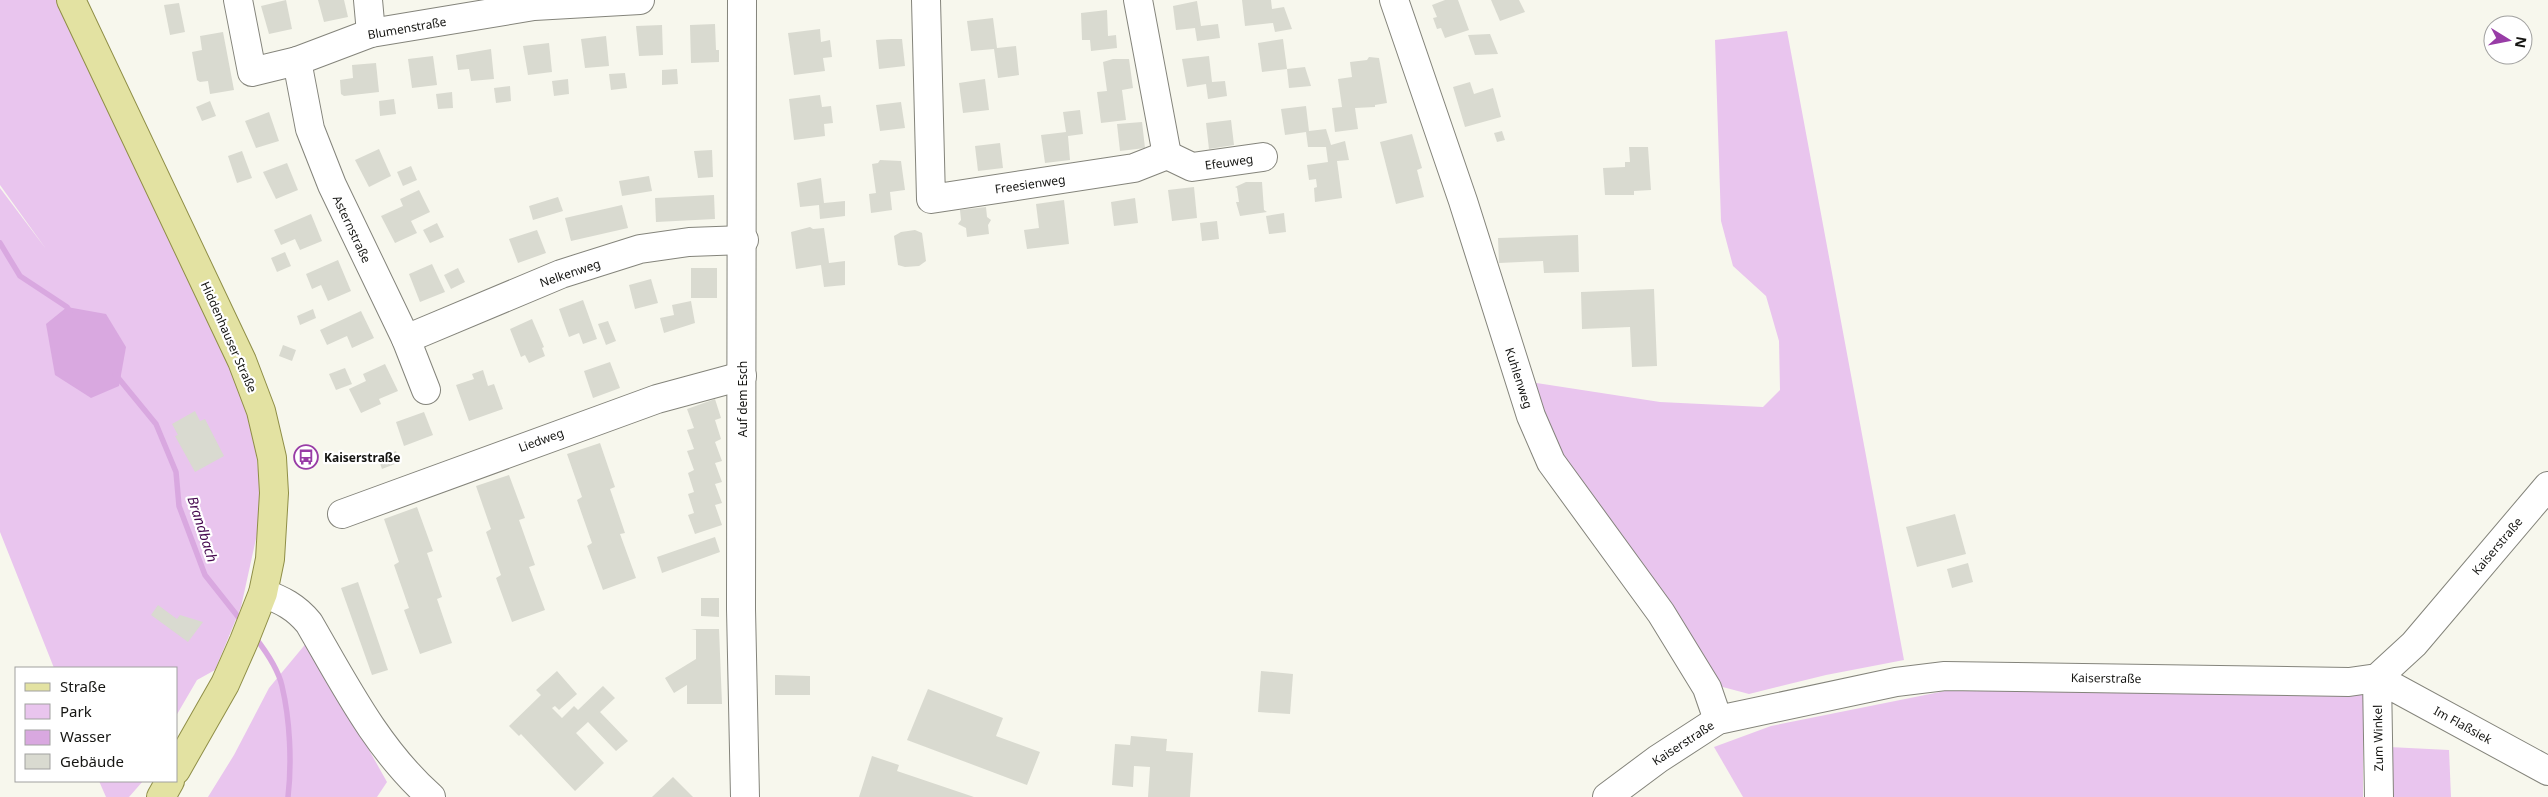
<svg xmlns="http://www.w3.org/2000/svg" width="2548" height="797" viewBox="0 0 2548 797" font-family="'Noto Sans',sans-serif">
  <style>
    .green { fill: #e9c5ee }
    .water { fill: #d9a8e0 }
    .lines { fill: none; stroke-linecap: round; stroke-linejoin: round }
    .stream { stroke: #d9a8e0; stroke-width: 5.5 }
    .building { fill: #d9dad0 }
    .minor-casing { stroke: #84847b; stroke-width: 30 }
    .major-casing { stroke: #8f8e47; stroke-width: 30 }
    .minor { stroke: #fff; stroke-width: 28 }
    .major { stroke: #e3e2a2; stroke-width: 28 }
    .labels { text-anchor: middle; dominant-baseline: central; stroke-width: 4.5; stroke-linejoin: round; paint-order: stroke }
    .street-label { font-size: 12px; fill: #151512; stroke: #fff }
    .poi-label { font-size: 12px; font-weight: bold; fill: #151512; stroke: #fff; text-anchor: start }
    .water-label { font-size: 14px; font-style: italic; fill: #46094f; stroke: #fff }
  </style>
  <rect width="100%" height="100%" fill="#f7f7ed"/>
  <g class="green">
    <polygon points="0,0 60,0 233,368 254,432 260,489 259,525 241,607 215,670 197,680 176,716 176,668 54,668 0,532 0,188 46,249 0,185"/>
    <polygon points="1787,31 1904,660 1826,675 1749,694 1719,686 1554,446 1530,382 1660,402 1763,407 1780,390 1779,341 1766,296 1733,266 1721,221 1715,40"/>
    <polygon points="308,641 387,782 377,797 208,797 234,755 269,688"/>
    <polygon points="1955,689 2363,695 2363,797 1743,797 1714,747 1771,726"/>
    <polygon points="2389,747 2449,750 2451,797 2390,797"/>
    <polygon points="99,781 143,781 129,797 106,797"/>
  </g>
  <polygon class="water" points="67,307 106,314 126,347 119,386 91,398 55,375 46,324"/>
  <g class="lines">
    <g class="stream">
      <polyline points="0,243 20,276 67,307 70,312"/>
      <polyline points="115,374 156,424 176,472 179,506 205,575 243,623"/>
      <path d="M 254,636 C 265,650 278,668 282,686 C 290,720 292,762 288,797"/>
    </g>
  </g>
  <g class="building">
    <polygon points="286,0 292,29 269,34 261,6"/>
    <polygon points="318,0 344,0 348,17 324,22"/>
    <polygon points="1242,0 1271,0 1272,9 1284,7 1292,29 1275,32 1273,23 1245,26"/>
    <polygon points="1445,0 1458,0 1469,30 1445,38 1441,28 1437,29 1433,18 1437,17 1432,5"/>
    <polygon points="1491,0 1519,0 1525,12 1500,21"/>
    <polygon points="1197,1 1201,26 1218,24 1220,38 1197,41 1195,28 1176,30 1173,6"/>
    <polygon points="179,3 185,32 170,35 164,5"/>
    <polygon points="1107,10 1108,36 1116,35 1117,48 1091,51 1090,40 1082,40 1081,13"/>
    <polygon points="993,18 997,48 1016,46 1019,75 998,78 994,49 971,51 967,21"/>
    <polygon points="715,24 716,50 719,50 719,62 691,63 690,25"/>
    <polygon points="662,25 663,55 639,56 636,26"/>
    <polygon points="820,29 821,42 830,40 832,57 823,58 825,71 794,75 788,33"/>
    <polygon points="223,32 234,90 210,94 208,81 200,82 197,80 192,52 202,50 200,36"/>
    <polygon points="1490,34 1498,54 1475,55 1468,35"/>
    <polygon points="606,36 609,66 585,68 581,39"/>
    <polygon points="891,39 902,39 905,66 879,69 876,40"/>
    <polygon points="1283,39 1287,69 1262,72 1258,43"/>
    <polygon points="549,43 552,72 528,75 523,46"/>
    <polygon points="491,49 494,79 471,81 469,69 458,70 456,55"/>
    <polygon points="433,56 437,85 412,88 408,59"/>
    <polygon points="1209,56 1212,82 1225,81 1227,96 1208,99 1206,84 1187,87 1182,59"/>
    <polygon points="1369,57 1379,58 1387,103 1375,105 1375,107 1355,108 1358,129 1335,132 1332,108 1342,107 1338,79 1352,77 1350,62 1367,60"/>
    <polygon points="1113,59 1129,59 1133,88 1122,90 1126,120 1101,123 1097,92 1107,91 1103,62"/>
    <polygon points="376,63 379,92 344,96 341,94 340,80 353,78 352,65"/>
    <polygon points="1305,67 1311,86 1289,88 1287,69"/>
    <polygon points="677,69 678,84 662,85 662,70"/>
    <polygon points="625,73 627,88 611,90 609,74"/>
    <polygon points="568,79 569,94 554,96 552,81"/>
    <polygon points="985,79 989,110 963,113 959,83"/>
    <polygon points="1470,82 1474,94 1493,88 1501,117 1465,127 1453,87"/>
    <polygon points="510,86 511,101 496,103 494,88"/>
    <polygon points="452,92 453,108 438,109 436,94"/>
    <polygon points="820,95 822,107 831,106 833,123 824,124 825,136 794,140 789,99"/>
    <polygon points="394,99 396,114 380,116 379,101"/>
    <polygon points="210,101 216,116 202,121 196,107"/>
    <polygon points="901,102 905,128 880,131 876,105"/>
    <polygon points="1306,106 1309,131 1326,129 1331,145 1345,141 1349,160 1337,161 1342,198 1315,202 1314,188 1317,187 1316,179 1309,180 1307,165 1328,162 1326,147 1308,147 1306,132 1285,135 1281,109"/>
    <polygon points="1080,110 1083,134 1068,136 1070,160 1045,163 1041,135 1066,132 1063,112"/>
    <polygon points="269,112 279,141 256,148 245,121"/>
    <polygon points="1231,120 1234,145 1209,149 1206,123"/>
    <polygon points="1142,122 1145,148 1120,151 1117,124"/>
    <polygon points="1502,131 1505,140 1497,142 1494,133"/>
    <polygon points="1412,134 1422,168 1417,170 1424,197 1396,204 1380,142"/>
    <polygon points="1000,143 1003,168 978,171 975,146"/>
    <polygon points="1629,147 1648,147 1651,190 1634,191 1634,195 1605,195 1603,168 1625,167 1625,162 1630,162"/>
    <polygon points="379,149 391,176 369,187 355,160"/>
    <polygon points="712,150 713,177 698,178 694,151"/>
    <polygon points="242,151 252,178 237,183 228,156"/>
    <polygon points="880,160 901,161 905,190 890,192 892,210 871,213 869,194 876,193 872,164 878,163"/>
    <polygon points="287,163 298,190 276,199 263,172"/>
    <polygon points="411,166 417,180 403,186 397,172"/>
    <polygon points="649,176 652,191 622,196 619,181"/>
    <polygon points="821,178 824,203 845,201 845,216 820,219 819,205 800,207 797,183"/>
    <polygon points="1246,182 1262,182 1264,210 1267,212 1240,216 1236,202 1239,202 1237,188 1235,187"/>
    <polygon points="1194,187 1197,218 1172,221 1168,190"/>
    <polygon points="419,190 430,212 411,221 417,233 395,243 381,216 403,206 400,199"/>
    <polygon points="714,195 715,219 656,222 655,198"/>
    <polygon points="558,197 563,211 533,220 529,206"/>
    <polygon points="1135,198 1138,223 1114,226 1111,202"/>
    <polygon points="1064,200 1069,244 1027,249 1024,230 1039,228 1036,204"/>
    <polygon points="622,205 628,228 571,241 565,218"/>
    <polygon points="986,207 987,217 991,220 988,225 989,234 967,237 966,228 958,224 961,220 960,210"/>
    <polygon points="1284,213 1286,232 1269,234 1266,216"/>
    <polygon points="311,214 322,241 300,250 295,239 281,245 274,230"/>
    <polygon points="1217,221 1219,239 1202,241 1200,223"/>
    <polygon points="437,223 444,237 430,243 423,230"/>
    <polygon points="810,227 813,229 824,228 829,263 845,261 845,285 824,287 821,265 796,269 791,232"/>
    <polygon points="537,230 546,253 518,263 509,239"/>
    <polygon points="915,230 922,233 926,261 919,266 905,267 898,265 894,236 901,232"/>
    <polygon points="1578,235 1579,272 1544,273 1543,261 1499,263 1498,238"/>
    <polygon points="285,252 291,266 277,272 271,258"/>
    <polygon points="338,260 351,291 328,301 321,285 312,289 306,274"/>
    <polygon points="432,264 445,292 420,302 409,274"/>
    <polygon points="458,268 465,282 451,289 444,275"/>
    <rect x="691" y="268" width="26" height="30"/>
    <polygon points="651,279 658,303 635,309 629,285"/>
    <polygon points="1654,289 1657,366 1632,367 1630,327 1582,329 1581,292"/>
    <polygon points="583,300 597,339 583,344 579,333 569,337 559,309"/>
    <polygon points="691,301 695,323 664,333 660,318 674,315 672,305"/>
    <polygon points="313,309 316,318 300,325 297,316"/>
    <polygon points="361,311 374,338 352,348 347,336 327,345 320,330"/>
    <polygon points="532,319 544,347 542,348 545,356 529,363 525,355 521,357 510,329"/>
    <polygon points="608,321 616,341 606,345 598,324"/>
    <polygon points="283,345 296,350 292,361 279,356"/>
    <polygon points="610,362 620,388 593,398 584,371"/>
    <polygon points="385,364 398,391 379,399 381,404 361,413 349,389 366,381 363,374"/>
    <polygon points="345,368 352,384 336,390 329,374"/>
    <polygon points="483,370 488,386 494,384 503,409 469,421 456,385 474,379 472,374"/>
    <polygon points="715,399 721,418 715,420 721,439 715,442 722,461 715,463 722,482 715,484 722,503 715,505 722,525 695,534 688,515 694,513 688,494 694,492 688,473 694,470 687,451 694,449 687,430 694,428 687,409"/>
    <polygon points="195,411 200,421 205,419 224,456 195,472 175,436 178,435 172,424"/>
    <polygon points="424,412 433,435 404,446 396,422"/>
    <polygon points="600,443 615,487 610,489 625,533 620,534 636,578 603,590 587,546 592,543 577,500 582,497 567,454"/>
    <polygon points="396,451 400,462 382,469 378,458"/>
    <polygon points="509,475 525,518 519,520 535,565 529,567 545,610 512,622 496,578 501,575 486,532 491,529 476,486"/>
    <polygon points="417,507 433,551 427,553 442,597 437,599 452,643 420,654 404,610 409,608 394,565 399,562 384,519"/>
    <polygon points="1955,514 1966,554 1917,567 1906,527"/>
    <polygon points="715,537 720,552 662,573 657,557"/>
    <polygon points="1968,563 1973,582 1952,588 1947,569"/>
    <polygon points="358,582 388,670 372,675 341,588"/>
    <polygon points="701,598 719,598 719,617 701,616"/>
    <polygon points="158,605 177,619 180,615 203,622 188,642 151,615"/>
    <polygon points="691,629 719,629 722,704 687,704 687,685 674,693 665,678 696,659 696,630"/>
    <polygon points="557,671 577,694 559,710 555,706 552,708 562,718 574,706 578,710 603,686 615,698 600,712 628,741 616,751 588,722 576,733 604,763 575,791 521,734 519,736 509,726 541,695 536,690"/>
    <polygon points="1261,671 1293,674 1290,714 1258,712"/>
    <polygon points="775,675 810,676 810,695 775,695"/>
    <polygon points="928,689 1003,718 996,736 1040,752 1027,785 907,740"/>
    <polygon points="1131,736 1167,739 1166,751 1193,753 1190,797 1148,797 1150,767 1134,766 1133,787 1112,785 1115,744 1130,745"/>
    <polygon points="872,756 899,765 897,771 974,797 859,797"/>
    <polygon points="673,777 693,797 652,797"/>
  </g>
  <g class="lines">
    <g class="minor-casing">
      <g id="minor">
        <polyline points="238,0 252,72 297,61 371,33 534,6 640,0"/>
        <polyline points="368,0 371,33"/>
        <polyline points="742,0 741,609 745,797"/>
        <polyline points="926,0 931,199 1134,168 1167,155 1138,0"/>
        <polyline points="1394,0 1463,201 1531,416 1551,462 1661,613 1707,688 1718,720"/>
        <polyline points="297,61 310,129 332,185 406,339 426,390"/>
        <polyline points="1167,155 1192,167 1263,157"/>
        <polyline points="406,339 561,274 640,249 689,242 744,240"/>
        <polyline points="342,514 657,399 742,376"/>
        <path d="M 263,593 C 282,600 296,607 309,623 C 345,685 377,749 431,797"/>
        <polyline points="1607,797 1658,759 1718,720 1896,682 1945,676 2349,682 2377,678 2414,644 2548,486"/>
        <polyline points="2379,797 2377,678 2548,771"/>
      </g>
    </g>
    <g class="major-casing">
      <g id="major">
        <polyline points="71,0 242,361 261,411 272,458 274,493 270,559 263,593 244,641 225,684 176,770"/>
        <polyline points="161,797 170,781"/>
      </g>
    </g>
    <use href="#minor" class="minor"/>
    <use href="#major" class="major"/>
  </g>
  <defs>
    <g id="bus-ring" transform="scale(1.25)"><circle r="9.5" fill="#fff" stroke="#983ca6" stroke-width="1.5"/><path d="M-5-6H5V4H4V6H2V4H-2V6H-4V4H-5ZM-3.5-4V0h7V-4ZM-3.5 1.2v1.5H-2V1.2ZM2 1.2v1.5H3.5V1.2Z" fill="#983ca6"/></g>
  </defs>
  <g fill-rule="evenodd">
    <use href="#bus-ring" x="306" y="457"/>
  </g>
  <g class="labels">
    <g class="street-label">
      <text transform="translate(407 28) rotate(-10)">Blumenstraße</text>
      <text transform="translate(1229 162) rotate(-8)">Efeuweg</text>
      <text transform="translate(1030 184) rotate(-8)">Freesienweg</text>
      <text transform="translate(352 229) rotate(65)">Asternstraße</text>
      <text transform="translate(570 273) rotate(-19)">Nelkenweg</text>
      <text transform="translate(229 337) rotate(66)">Hiddenhauser Straße</text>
      <text transform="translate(1519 378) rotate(72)">Kuhlenweg</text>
      <text transform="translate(742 399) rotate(-90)">Auf dem Esch</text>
      <text transform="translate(541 440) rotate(-20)">Liedweg</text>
      <text transform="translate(2497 546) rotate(-50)">Kaiserstraße</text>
      <text transform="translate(2106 678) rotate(1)">Kaiserstraße</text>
      <text transform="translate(2463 725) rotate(29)">Im Flaßsiek</text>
      <text transform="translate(2378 738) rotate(-91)">Zum Winkel</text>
      <text transform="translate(1683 743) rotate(-33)">Kaiserstraße</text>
    </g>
    <g class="poi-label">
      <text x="324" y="457">Kaiserstraße</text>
    </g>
    <g class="water-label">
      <text transform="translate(203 529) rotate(72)">Brandbach</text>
    </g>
  </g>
  <rect x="15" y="667" width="162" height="115" fill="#ffffff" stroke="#a1a1a0"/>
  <rect x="25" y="683" width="25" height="8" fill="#e3e2a2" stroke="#a1a1a0"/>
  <text x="60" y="692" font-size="15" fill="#151512">Straße</text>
  <rect x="25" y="704" width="25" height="15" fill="#e9c5ee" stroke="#a1a1a0"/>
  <text x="60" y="717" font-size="15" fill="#151512">Park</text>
  <rect x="25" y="730" width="25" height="15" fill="#d9a8e0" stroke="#a1a1a0"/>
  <text x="60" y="742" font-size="15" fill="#151512">Wasser</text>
  <rect x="25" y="754" width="25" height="15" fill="#d9dad0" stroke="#a1a1a0"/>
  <text x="60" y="767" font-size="15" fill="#151512">Gebäude</text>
  <g transform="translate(2508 40) rotate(100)"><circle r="24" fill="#ffffff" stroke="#a1a1a0"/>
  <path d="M0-4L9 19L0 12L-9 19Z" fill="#983ca6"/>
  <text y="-8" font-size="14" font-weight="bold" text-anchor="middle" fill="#151512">N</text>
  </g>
</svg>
